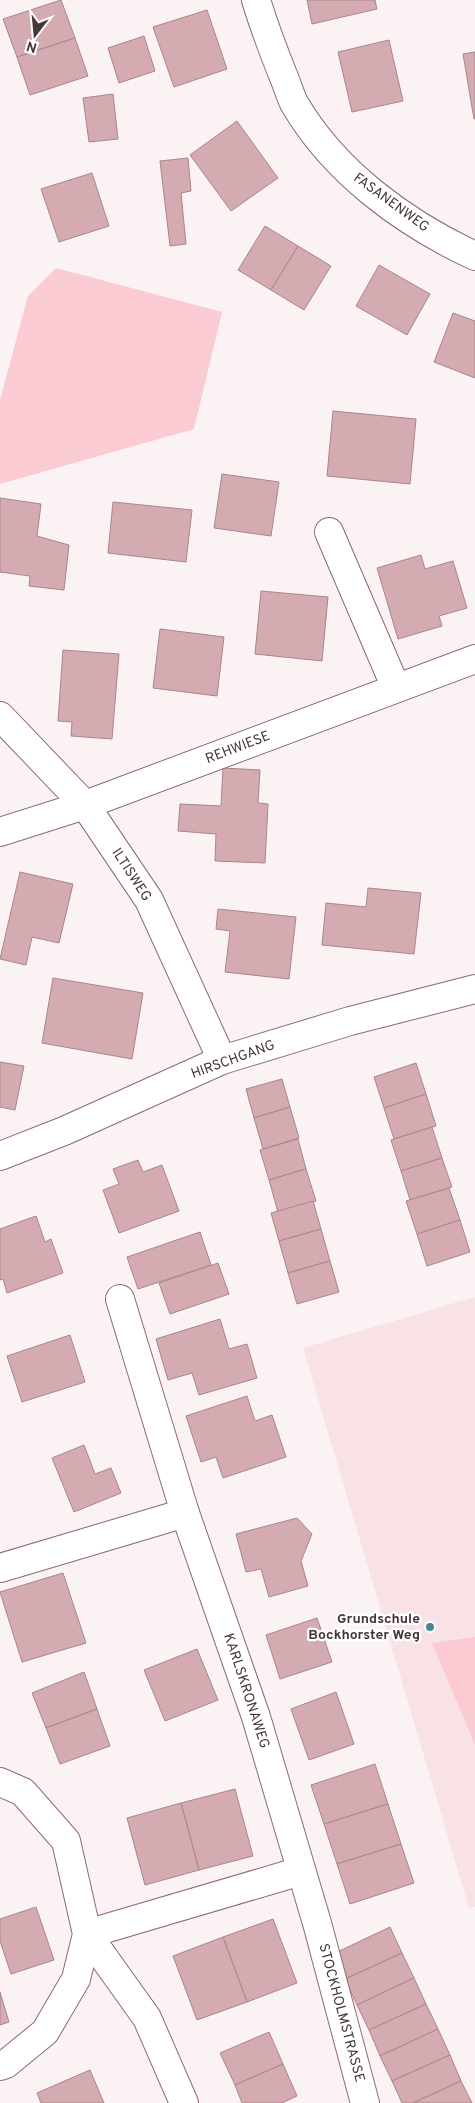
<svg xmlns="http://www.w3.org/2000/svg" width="475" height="2103" viewBox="0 0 475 2103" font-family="Overpass,sans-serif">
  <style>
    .built { fill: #f8e2e5 }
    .green { fill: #fbcbd3 }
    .building { fill: #d4abb1; stroke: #ac848b }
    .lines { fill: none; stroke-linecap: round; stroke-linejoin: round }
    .minor-casing { stroke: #8f696f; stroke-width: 30 }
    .minor { stroke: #fff; stroke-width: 28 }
    .poi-dot { fill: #448698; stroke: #fff; stroke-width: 2 }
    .labels { text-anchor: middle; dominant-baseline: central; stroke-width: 4.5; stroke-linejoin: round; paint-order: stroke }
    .street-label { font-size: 14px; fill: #473638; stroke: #fff }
    .poi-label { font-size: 14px; font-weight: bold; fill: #473638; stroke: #fff; text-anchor: end }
  </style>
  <rect width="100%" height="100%" fill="#fbf2f3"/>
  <polygon class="built" points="475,1297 475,1907 469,1908 303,1348"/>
  <g class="green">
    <polygon points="56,268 222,312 194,429 0,484 0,400 28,296"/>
    <polygon points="475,1637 475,1745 432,1643"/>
  </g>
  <g class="building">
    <polygon points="61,0 75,38 17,57 3,19"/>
    <polygon points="307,0 375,0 377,9 312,24"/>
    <polygon points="207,10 227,69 174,87 153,27"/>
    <polygon points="144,36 155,71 119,83 108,48"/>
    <polygon points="75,38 88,76 30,95 17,57"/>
    <polygon points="389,40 403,101 352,112 338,52"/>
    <polygon points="475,52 475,119 474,119 463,54"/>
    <polygon points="113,94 118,139 89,142 83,98"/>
    <polygon points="237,121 278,178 231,211 190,155"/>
    <polygon points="188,158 191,191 181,193 186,244 170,246 160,161"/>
    <polygon points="92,173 109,226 59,242 41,189"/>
    <polygon points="265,226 298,246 271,290 238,270"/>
    <polygon points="298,246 331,266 304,310 271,290"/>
    <polygon points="379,265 430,294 407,335 356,306"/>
    <polygon points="453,313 475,321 475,378 434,362"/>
    <polygon points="333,411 416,419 410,484 327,476"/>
    <polygon points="222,474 279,482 271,536 214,528"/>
    <polygon points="0,498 41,504 37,536 69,545 64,590 29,586 30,576 0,572"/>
    <polygon points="113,502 192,510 186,562 108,553"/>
    <polygon points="421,555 425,569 453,561 467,608 439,616 442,626 398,639 377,568"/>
    <polygon points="261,591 328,597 322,661 255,654"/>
    <polygon points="160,629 224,637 217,696 153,688"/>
    <polygon points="63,650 119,654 112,739 71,736 72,722 58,721"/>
    <polygon points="223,768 260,770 258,803 268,804 265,863 215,861 216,834 178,831 180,804 221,806"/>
    <polygon points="20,872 73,884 59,943 32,937 26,965 0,959"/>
    <polygon points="368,888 421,893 414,954 322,945 326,903 366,907"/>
    <polygon points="218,909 296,917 289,979 225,972 230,931 216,929"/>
    <polygon points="53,978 143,993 132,1059 42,1043"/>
    <polygon points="0,1062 24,1066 15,1110 0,1107"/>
    <polygon points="416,1063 426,1094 384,1108 374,1077"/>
    <polygon points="282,1079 290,1107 254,1118 246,1089"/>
    <polygon points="426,1094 436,1126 394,1139 384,1108"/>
    <polygon points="290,1107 299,1138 263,1149 254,1118"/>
    <polygon points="432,1127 442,1158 401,1171 391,1140"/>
    <polygon points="298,1139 306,1169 269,1180 260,1150"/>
    <polygon points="442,1158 452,1187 410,1200 401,1171"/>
    <polygon points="138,1160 143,1172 162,1165 179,1211 119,1233 103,1190 119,1184 113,1169"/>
    <polygon points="306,1169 316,1201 278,1212 269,1180"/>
    <polygon points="449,1188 460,1220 417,1234 406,1201"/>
    <polygon points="313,1201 321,1229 279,1241 271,1213"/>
    <polygon points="36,1216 45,1242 51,1239 63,1273 7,1293 3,1279 0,1280 0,1229"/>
    <polygon points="460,1220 470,1252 427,1266 417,1234"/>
    <polygon points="321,1229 330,1261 288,1273 279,1241"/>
    <polygon points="200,1232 211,1265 138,1289 127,1257"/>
    <polygon points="330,1261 339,1292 297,1304 288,1273"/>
    <polygon points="218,1263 229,1294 170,1314 159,1283"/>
    <polygon points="220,1319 229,1349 247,1344 257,1378 199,1395 192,1373 168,1380 156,1339"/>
    <polygon points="70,1335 85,1382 22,1402 7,1356"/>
    <polygon points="247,1396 255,1421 272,1415 286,1457 223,1478 216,1457 201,1462 186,1416"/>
    <polygon points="84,1445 95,1474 111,1468 121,1493 74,1512 52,1458"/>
    <polygon points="297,1518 312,1534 301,1561 308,1586 269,1597 261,1569 246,1572 236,1534"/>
    <polygon points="63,1573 86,1643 22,1662 0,1592"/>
    <polygon points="317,1618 332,1662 280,1679 266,1635"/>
    <polygon points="197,1649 218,1700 165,1721 144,1670"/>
    <polygon points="84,1672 97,1709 46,1728 32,1693"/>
    <polygon points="336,1692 354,1744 309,1760 291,1709"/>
    <polygon points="97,1709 110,1746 60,1764 46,1728"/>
    <polygon points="375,1764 388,1804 324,1824 311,1785"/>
    <polygon points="235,1789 253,1856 199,1870 181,1803"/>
    <polygon points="181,1803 199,1870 145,1885 127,1818"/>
    <polygon points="388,1804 401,1844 337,1864 324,1824"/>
    <polygon points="401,1844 414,1883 350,1904 337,1864"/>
    <polygon points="36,1907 54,1960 11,1974 0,1941 0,1919"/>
    <polygon points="273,1919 297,1983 247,2002 223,1937"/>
    <polygon points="390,1927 402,1953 345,1979 333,1954"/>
    <polygon points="223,1937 247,2002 197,2020 173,1956"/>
    <polygon points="402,1953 414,1978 357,2005 345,1979"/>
    <polygon points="414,1978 426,2004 369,2030 357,2005"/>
    <polygon points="0,1992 9,2022 0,2025"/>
    <polygon points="426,2004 438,2029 380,2056 369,2030"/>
    <polygon points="438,2029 450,2055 392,2081 380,2056"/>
    <polygon points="269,2032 283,2064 235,2085 220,2053"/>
    <polygon points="450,2055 461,2081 413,2103 402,2103 392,2081"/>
    <polygon points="283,2064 297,2096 282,2103 242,2103 235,2085"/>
    <polygon points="90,2070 104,2103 41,2103 37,2093"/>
    <polygon points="461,2081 472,2103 413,2103"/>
  </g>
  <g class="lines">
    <g class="minor-casing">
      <g id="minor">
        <path d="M 256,0 C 264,26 273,50 283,75 C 287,84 290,95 294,103 C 334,172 404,223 475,256"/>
        <polyline points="329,532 396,688"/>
        <polyline points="0,716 85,805 149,900 222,1060"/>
        <polyline points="0,832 85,805 475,659"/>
        <polyline points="0,1156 64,1131 222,1060 350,1021 475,989"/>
        <polyline points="120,1299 185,1513 256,1717 317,1923 365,2103"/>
        <polyline points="0,1568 185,1513"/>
        <polyline points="0,1782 23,1792 66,1841 87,1934 76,1979 45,2032 6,2064 0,2066"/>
        <polyline points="184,2103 147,2018 87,1934 301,1871"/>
      </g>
    </g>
    <use href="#minor" class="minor"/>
  </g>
  <circle class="poi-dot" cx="430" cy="1627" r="5"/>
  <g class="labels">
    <g class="street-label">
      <text transform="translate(391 203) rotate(36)">FASANENWEG</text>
      <text transform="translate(238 748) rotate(-21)">REHWIESE</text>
      <text transform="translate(131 875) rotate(57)">ILTISWEG</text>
      <text transform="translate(233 1060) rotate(-20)">HIRSCHGANG</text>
      <text transform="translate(246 1691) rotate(72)">KARLSKRONAWEG</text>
      <text transform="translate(341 2013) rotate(75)">STOCKHOLMSTRASSE</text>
    </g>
    <g class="poi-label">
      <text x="420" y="1619">Grundschule<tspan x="420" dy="16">Bockhorster Weg</tspan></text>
    </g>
  </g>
  <g transform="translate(35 35) rotate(196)" stroke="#ffffff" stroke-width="4" paint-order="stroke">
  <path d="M0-4L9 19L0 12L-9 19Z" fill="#473638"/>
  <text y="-8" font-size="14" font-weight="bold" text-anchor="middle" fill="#473638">N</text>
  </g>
</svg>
